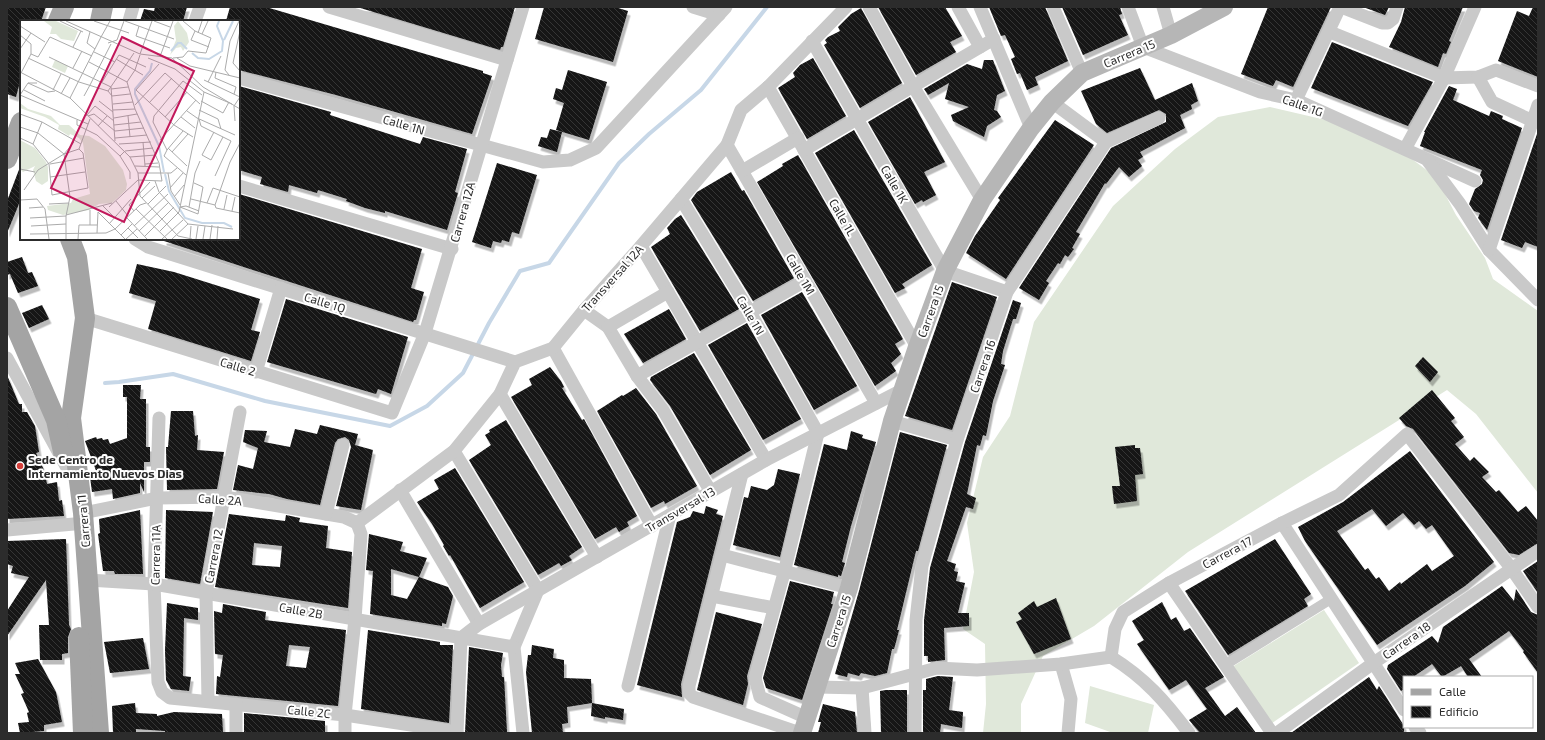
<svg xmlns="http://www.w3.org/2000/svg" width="1545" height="740" viewBox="0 0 1545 740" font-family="'Exo 2',sans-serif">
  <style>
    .grass { fill: #e0e8da }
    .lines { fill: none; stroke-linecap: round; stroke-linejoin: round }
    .stream { stroke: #c7d7e7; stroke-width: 4 }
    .building { fill: url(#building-back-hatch); fill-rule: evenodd; filter: url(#shadow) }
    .pedestrian { stroke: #c9c9c9; stroke-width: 10 }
    .minor { stroke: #c9c9c9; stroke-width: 13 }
    .secondary { stroke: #b6b6b6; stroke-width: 18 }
    .primary { stroke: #a4a4a4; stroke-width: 20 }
    .poi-dot { fill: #d63f3a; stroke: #fff; stroke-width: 1.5 }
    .labels { text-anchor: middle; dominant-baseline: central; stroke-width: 4; stroke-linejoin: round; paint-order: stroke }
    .street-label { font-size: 12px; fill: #2c2c2c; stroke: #fff }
    .poi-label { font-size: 12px; font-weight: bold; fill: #2c2c2c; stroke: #fff; text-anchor: start }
    .inset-river { fill: none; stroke: #c7d7e7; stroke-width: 2 }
    .inset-road { fill: none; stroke: #ababab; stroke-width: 1 }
    .view { fill: #c2185b; fill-opacity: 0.15; stroke: #c2185b; stroke-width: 2 }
    .inset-edge { fill: none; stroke: #2c2c2c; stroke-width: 2 }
  </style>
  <defs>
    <pattern id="building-back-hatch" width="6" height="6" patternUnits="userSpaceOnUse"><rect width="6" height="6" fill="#131313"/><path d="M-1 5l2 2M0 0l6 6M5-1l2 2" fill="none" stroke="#363636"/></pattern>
    <filter id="shadow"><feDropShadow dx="2.5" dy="4.5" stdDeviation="0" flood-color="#0004"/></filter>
  </defs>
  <rect width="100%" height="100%" fill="#fff"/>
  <g class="grass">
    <polygon points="1270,107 1326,120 1393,145 1436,177 1456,215 1485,258 1493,279 1538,311 1538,493 1476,414 1447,390 1188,552 1094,626 1043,656 1021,704 1021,733 983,733 986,704 985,644 963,629 974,572 967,523 983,457 1010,416 1034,322 1113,206 1175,149 1218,117"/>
    <polygon points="1324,610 1359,663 1268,726 1232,667"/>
    <polygon points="1090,686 1154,705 1148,733 1113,733 1085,723"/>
  </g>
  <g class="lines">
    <polyline class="stream" points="105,383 119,382 173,374 265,401 390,426 427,406 463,373 489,323 520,271 549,263 619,163 649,134 701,90 767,7"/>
  </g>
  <g class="building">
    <polygon points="7,7 46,7 41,21 21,21 21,78 16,97 7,94"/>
    <polygon points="155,7 187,7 183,21 140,21 144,9 154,11"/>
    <polygon points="230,7 266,7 483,71 483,73 492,76 472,134 336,95 239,70 239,21 226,21"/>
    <polygon points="357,7 515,7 503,47 501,47 500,50"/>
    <polygon points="544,7 615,7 628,11 613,62 535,39"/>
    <polygon points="878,7 945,7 962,36 950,42 956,52 916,75"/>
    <polygon points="989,7 1045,7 1068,61 1035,77 1038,85 1027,90 1020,73 1017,74 1011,59 1015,57 1005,35 1001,36"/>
    <polygon points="1062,7 1120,7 1122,14 1119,15 1128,35 1083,55"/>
    <polygon points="1268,7 1331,7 1293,87 1276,80 1273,86 1241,74"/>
    <polygon points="1363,7 1389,7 1385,15"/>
    <polygon points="1405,7 1463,7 1449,41 1451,42 1446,54 1443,53 1438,67 1389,47 1401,22"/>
    <polygon points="1533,7 1538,7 1538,77 1498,61 1517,11 1529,16"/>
    <polygon points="861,8 902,83 860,108 824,45 827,43 825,40 828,37 840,31 838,27 851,14"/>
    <polygon points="1332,42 1433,82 1408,126 1311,88"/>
    <polygon points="813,58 846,116 807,139 778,88 795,77 793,73 800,65"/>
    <polygon points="984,60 993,60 1005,91 997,95 994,110 997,111 1001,117 987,126 984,137 953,121 951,115 969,107 945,99 949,83 928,95 924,89 967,64 982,69"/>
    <polygon points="1140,68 1155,100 1192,83 1198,101 1191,105 1192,109 1180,115 1185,128 1140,152 1143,157 1138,160 1142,166 1129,177 1119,167 1106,184 1105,183 1076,232 1080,234 1072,248 1074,249 1068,257 1065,255 1060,264 1058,263 1046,281 1049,283 1039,300 1019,288 1111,148 1166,122 1166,114 1159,110 1107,133 1096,124 1081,91"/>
    <polygon points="568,70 607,82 589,140 556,130 564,103 553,99 556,88 562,90"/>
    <polygon points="239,86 331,112 330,115 420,144 423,137 467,149 455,192 458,193 447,230 385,211 385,213 365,208 346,201 347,199 318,190 317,193 289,185 288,192 260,184 262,177 239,170"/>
    <polygon points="1449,86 1457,89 1453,100 1489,116 1491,111 1503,116 1502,119 1522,128 1487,230 1478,218 1480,213 1474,211 1469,204 1475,189 1482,184 1483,180 1480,175 1482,170 1420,146 1425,132 1424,132"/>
    <polygon points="910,97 945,162 924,172 936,195 923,202 922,200 915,204 868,122"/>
    <polygon points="1055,120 1094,145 1006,279 966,253 975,236 1000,200 998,198"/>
    <polygon points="550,129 562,132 557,152 538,146 541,137 547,138"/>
    <polygon points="854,130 932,265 902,284 905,288 895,293 815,153"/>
    <polygon points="1537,134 1538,247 1525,242 1522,248 1501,240"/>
    <polygon points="798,155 903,339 895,344 901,354 891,363 896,371 875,386 757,182 783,166 782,164"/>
    <polygon points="497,163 537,175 519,234 512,232 509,242 502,240 501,243 493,241 491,248 472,242"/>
    <polygon points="20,167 21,199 7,233 7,201"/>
    <polygon points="731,172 742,191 744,190 794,278 753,301 691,200 697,192"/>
    <polygon points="239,194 422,249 411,288 424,292 416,320 414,320 413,322 164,241 164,239 239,239"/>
    <polygon points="681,215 739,309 700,331 651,247 670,234 667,228 675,219"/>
    <polygon points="22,257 28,273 32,272 38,286 18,293 10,274 7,275 7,262"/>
    <polygon points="137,264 174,272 260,299 251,330 260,332 251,361 148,329 156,301 129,293"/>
    <polygon points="952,282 997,297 952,430 905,416"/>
    <polygon points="802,292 857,386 814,410 761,315"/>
    <polygon points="286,299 408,337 391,394 378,389 376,394 267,362"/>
    <polygon points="1013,300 1021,303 1016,319 1013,319 1003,351 1001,364 1005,365 993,401 986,436 983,435 980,446 977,445 967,494 976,498 973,509 966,507 947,561 956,564 954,571 958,572 956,581 965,583 958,613 969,613 969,626 944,628 945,660 928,662 928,656 924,656 924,620 930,568 965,442"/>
    <polygon points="42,305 49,319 29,328 22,313"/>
    <polygon points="669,309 686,339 643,363 624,334"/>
    <polygon points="747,323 801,419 763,440 708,345"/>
    <polygon points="694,353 751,450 710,475 670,406 650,380 651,377"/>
    <polygon points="1423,357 1438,372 1430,382 1415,366"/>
    <polygon points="550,367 561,381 564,387 562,388 582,420 584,419 637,516 627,522 629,526 619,532 616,527 595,539 511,397 532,385 529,379"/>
    <polygon points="7,375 19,404 22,404 22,412 27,412 35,426 39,452 36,453 44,470 47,484 57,482 59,501 62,500 64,516 7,519"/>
    <polygon points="123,385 141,385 140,399 146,399 146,447 150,447 150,462 144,462 144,492 140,483 140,493 113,499 112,489 92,492 90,477 98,476 85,441 96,437 97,439 102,438 103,440 108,439 110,444 127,438 127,397 123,397"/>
    <polygon points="636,388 656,414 697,486 665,504 664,501 651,508 597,411 622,395 623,396"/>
    <polygon points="1432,390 1455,418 1451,421 1464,437 1455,444 1470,461 1474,457 1489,472 1482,477 1496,492 1499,490 1518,512 1526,506 1538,521 1538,543 1519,555 1509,553 1413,429 1406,426 1399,418"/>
    <polygon points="171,411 193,411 195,436 198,435 197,450 224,452 217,489 167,490 166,447 168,447"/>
    <polygon points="506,420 582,547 569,556 572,560 561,566 559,563 538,575 469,460 491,445 485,435 490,432 489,430"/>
    <polygon points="320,425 358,434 355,445 373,450 361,510 336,506 351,447 349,440 345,437 338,439 335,443 320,505 287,499 269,494 233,490 238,465 253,469 258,448 243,442 245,430 267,431 264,442 290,447 295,429 317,434"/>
    <polygon points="851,431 863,435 862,438 876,442 851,526 842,562 845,563 841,576 838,575 838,577 794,565 824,444 847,450"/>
    <polygon points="900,432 947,445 918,551 916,551 897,630 899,630 896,642 894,649 892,649 887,673 875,676 861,673 859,676 848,673 847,677 835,674 859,591"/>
    <polygon points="1135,445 1135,448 1140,448 1143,474 1135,475 1137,501 1114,504 1112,486 1120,486 1115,447"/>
    <path d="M 1410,451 L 1494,562 L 1465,586 L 1377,645 L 1305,541 L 1298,527 L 1343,502 ZM 1372,509 L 1386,526 L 1403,513 L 1414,525 L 1419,521 L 1426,529 L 1432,525 L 1454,556 L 1432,571 L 1427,564 L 1401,584 L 1400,582 L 1389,591 L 1379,577 L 1376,579 L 1368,568 L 1365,570 L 1337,531 Z"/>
    <polygon points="455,468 524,582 480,608 450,555 449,556 443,546 444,545 432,524 417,502 439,489 434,480"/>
    <polygon points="778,469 800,474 780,557 733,545 744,497 748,498 751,486 767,490 774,485"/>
    <polygon points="706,506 718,510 716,514 723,516 681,684 682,697 637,685 677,522 690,517 693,511 704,514"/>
    <polygon points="140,510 143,574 115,574 114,571 103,571 98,534 100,533 99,519"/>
    <polygon points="166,510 213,512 200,584 165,578"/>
    <path d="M 229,514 L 285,521 L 286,515 L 300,518 L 299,522 L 328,526 L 326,548 L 352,552 L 348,608 L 215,587 ZM 254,543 L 282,546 L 280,567 L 252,565 Z"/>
    <polygon points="369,534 403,542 400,551 427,558 419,577 391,569 391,595 407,599 419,577 448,587 453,596 446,624 442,623 442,626 370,614 373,571 366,570"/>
    <polygon points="66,539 69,625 71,629 68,637 68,653 62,654 62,660 40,660 39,625 49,625 46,580 7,636 7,611 29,577 11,573 13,566 7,564 7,541"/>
    <polygon points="1275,539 1311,594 1304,599 1308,606 1228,655 1185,591"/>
    <polygon points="1538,561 1538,593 1523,571"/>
    <polygon points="790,581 834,592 831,604 833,604 802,700 766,688 763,678"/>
    <polygon points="1502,586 1514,601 1516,589 1531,612 1538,615 1538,673 1523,652 1524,651 1509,631 1469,659 1482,677 1468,677 1461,666 1442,677 1432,664 1413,677 1404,677 1404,689 1401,691 1387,669 1388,665 1432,636 1438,643 1443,627"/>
    <polygon points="1056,598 1071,639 1034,654 1016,622 1022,619 1018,613 1034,601 1037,607"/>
    <polygon points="1162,602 1171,620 1176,617 1184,631 1190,628 1224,677 1205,688 1225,716 1237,707 1256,733 1200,733 1189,720 1207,709 1186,680 1169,690 1137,644 1144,640 1132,621"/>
    <polygon points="167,603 198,608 198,620 184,618 183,676 191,677 189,691 171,689 166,680 165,650"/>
    <path d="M 223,604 L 266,612 L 265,620 L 346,630 L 338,706 L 216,694 L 217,676 L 220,677 L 223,655 L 215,654 L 214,611 L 222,613 ZM 289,645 L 310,647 L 306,668 L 286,666 Z"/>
    <polygon points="716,612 762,624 747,676 748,684 743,705 697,690"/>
    <polygon points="368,630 440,642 440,645 453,645 449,723 361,709"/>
    <polygon points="143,638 149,669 110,673 104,642"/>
    <polygon points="532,645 554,649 553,658 564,660 564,678 591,679 592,703 567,707 568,723 562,724 563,733 532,733 526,672 528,655 531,655"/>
    <polygon points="469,647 503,653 501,665 502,677 504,677 507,732 465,733"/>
    <polygon points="38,659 56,692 62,722 44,725 44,731 20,733 18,723 29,722 27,713 29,712 21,694 24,693 15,674 20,674 15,663"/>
    <polygon points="938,676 953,677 949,710 963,712 962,728 941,724 940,733 923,733 923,690 926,690 926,679"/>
    <polygon points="1369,677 1377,690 1379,686 1388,700 1404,726 1404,733 1291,733"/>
    <polygon points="886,690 907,690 907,733 881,733 880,691"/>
    <polygon points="135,703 136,713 157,714 157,716 174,712 222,714 223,733 165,733 165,731 136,729 136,732 133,733 113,733 112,706"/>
    <polygon points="592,703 624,709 623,720 605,717 605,719 591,716"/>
    <polygon points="823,704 855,712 857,733 818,733 821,722 818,722"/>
    <polygon points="244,713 325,721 325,733 244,733"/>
  </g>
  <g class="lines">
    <polyline class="pedestrian" points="1225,665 1331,599"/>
    <g class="minor">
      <polyline points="329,7 507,60"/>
      <polyline points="693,7 719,15"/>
      <polyline points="869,7 913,86 982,200"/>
      <polyline points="958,7 980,47"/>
      <polyline points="980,7 1031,128"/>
      <polyline points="1053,7 1082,73"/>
      <polyline points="1128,7 1143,47 1260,92 1296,100 1475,181"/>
      <polyline points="1163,7 1171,35"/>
      <polyline points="1341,7 1382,23 1388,23 1393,19 1397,7"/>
      <polyline points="129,21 133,7"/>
      <polyline points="195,21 200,7"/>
      <polyline points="1330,32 1444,78 1478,77 1496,70 1538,86"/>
      <polyline points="812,41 945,271 1007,292"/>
      <polyline points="1478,77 1492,102 1533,121"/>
      <polyline points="239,78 543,162 570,160 596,148 726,7"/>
      <polyline points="768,87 917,347"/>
      <polyline points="1296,100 1340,7"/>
      <polyline points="1052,102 1106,142"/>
      <polyline points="727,145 876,403"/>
      <polyline points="1405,149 1444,78 1475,7"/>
      <polyline points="804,150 994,39"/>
      <polyline points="1428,161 1460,204 1489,250 1538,300"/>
      <polyline points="742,171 798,138"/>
      <polyline points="239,186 452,249"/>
      <polyline points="681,199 750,312 818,433 784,573 755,678 760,697 807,718"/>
      <polyline points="135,239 148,247 515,362"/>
      <polyline points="641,246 766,460"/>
      <polyline points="1489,250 1538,105"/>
      <polyline points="584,310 608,327 637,376 663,410 711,492"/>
      <polyline points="85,318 392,413 425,333 523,7"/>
      <polyline points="608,327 668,292"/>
      <polyline points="553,348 652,526"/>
      <polyline points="7,358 67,468"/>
      <polyline points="256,372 281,288"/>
      <polyline points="637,376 805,281"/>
      <polyline points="500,394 597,557"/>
      <polyline points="159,418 154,584 158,682 162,692 170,698 345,715 457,732"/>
      <polyline points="892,421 957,440"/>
      <polyline points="454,451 538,590 514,647 523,733"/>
      <polyline points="742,474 689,686 689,693 693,697 800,733"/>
      <polyline points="400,490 479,624"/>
      <polyline points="83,513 157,498 225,497 344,517 357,523"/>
      <polyline points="326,514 343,445"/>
      <polyline points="357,523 454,451 500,394 515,362 553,348 584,310 641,246 727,145 741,110 768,87 846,7"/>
      <polyline points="1282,523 1404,710"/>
      <polyline points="7,530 74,524"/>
      <polyline points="722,555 849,588"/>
      <polyline points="88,580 154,584 514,647"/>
      <polyline points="1169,583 1272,733"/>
      <polyline points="712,596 774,608"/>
      <polyline points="1111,657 1115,629 1123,612 1169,583 1282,523 1339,495 1407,434 1511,568 1538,607"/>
      <path d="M 1111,657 C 1145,678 1165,701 1189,733"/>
      <polyline points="1061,664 1071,699 1068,733"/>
      <polyline points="628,686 670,515"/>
      <polyline points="817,687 862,688 937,668 977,670 1061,664 1111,657"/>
      <polyline points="862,688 865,733"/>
      <polyline points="208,701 206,593 240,412"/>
      <polyline points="1415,727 1420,733"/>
      <polyline points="236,733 236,704"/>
      <polyline points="345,733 345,715 355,619 361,534 357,523"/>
      <polyline points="457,733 461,638 479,624 766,460 904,389"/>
      <polyline points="915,733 916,620 922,566 957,440 1007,292 1106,142 1159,118"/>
      <polyline points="1277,733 1372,664 1538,551"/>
    </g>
    <polyline class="secondary" points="802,733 849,588 892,421 917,347 945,271 982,200 1031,128 1052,102 1082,73 1171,35 1224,7"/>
    <g class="primary">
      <polyline points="58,21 64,7"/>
      <polyline points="100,21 103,7"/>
      <polyline points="7,159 21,122"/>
      <polyline points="70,239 77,257 85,318 71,418 83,513 99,733"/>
      <polyline points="7,307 56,420 64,456"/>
      <polyline points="79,637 83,733"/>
    </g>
  </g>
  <circle class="poi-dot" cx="20" cy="466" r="4"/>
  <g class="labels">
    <g class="street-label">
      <text transform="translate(1129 53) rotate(-23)">Carrera 15</text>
      <text transform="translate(1303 105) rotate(20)">Calle 1G</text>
      <text transform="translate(404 124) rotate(16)">Calle 1N</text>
      <text transform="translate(895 184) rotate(60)">Calle 1K</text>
      <text transform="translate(462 212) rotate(-74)">Carrera 12A</text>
      <text transform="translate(843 217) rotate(60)">Calle 1L</text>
      <text transform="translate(801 274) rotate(60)">Calle 1M</text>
      <text transform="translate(612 278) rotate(-48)">Transversal 12A</text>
      <text transform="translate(325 302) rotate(17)">Calle 1Q</text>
      <text transform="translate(930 311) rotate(-70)">Carrera 15</text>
      <text transform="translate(751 315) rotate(60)">Calle 1N</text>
      <text transform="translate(238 366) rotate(17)">Calle 2</text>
      <text transform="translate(982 366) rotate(-71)">Carrera 16</text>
      <text transform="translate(220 499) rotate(4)">Calle 2A</text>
      <text transform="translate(680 509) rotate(-30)">Transversal 13</text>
      <text transform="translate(83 521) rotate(-95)">Carrera 11</text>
      <text transform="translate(1227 552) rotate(-28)">Carrera 17</text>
      <text transform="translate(155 555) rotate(-89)">Carrera 11A</text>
      <text transform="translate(213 556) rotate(-79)">Carrera 12</text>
      <text transform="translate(301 610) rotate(10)">Calle 2B</text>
      <text transform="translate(838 621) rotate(-72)">Carrera 15</text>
      <text transform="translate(1406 640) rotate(-35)">Carrera 18</text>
      <text transform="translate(309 711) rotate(6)">Calle 2C</text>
    </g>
    <g class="poi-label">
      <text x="28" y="459">Sede Centro de<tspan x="28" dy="14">Internamiento Nuevos Dias</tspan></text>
    </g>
  </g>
  <g transform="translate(20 20)">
    <rect width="220" height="220" fill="#fff"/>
    <path d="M 24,1 L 36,1 L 58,11 L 54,21 L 41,19 L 36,14 L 30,14 L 32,7 ZM 158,1 L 167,13 L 169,22 L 163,31 L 161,27 L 156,28 L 150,35 L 156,20 L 154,6 ZM 35,40 L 48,46 L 45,53 L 32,47 ZM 0,83 L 8,89 L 31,96 L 40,105 L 49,105 L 60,115 L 69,116 L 85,126 L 103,150 L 107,164 L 106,170 L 92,183 L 79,184 L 69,190 L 43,195 L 28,190 L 27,186 L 51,183 L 53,179 L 70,174 L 63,123 L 59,118 L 50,114 L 49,116 L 38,109 L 39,105 L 25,97 L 0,88 Z" fill="#e0e8da"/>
    <path d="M 0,120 L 15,128 L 26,142 L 28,147 L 28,161 L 22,165 L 16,161 L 13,150 L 15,146 L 3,152 L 0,149 Z" fill="#e0e8da"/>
    <path class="inset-river" d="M 204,20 L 213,1M 151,31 L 158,23 L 161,23 L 167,29M 172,33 L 178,38 L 189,39 L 202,31 L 203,21 L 197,6 L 199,1M 132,43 L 130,51 L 115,69 L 115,74 L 139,126 L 144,152M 145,154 L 149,171 L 165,198 L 182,203 L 204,203 L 212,207"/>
    <path class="inset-road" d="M 40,1 L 63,12M 46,1 L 120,34 L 152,38 L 183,67 L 220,89M 74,1 L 109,13M 105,1 L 154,19M 134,1 L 150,7M 0,6 L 25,22M 119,6 L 116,16 L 150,28M 175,11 L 171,20 L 189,27M 220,11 L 213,43 L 220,51M 70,12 L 67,23 L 75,29M 178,13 L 182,1M 182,14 L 188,1M 0,15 L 11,24 L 11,34 L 1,53M 81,17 L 90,1M 81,17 L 50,78 L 110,137 L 118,153 L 120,176 L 158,216 L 172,219M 88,23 L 97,20 L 104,1M 53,27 L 61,11M 0,29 L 11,13M 74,32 L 95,42M 11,34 L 18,37 L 30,17 L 72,36M 120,34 L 132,1M 137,35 L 141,34 L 153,1M 29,37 L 91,67 L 95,121M 8,38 L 59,62 L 88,71 L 92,76 L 110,74M 128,38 L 155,49 L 184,72 L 212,84M 153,38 L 163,37 L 168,31 L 186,33 L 191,18 L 175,11 L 163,1M 157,38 L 170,46 L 220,58M 96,39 L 123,55M 69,42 L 107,62M 139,44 L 116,70 L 154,105 L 173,117M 53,48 L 62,31M 0,52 L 50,78M 196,52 L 195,58 L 216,67 L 214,74M 209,55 L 205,50 L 210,21 L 219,1M 184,60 L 220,77 L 214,86 L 215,101M 82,62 L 99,35 L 126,47M 107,62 L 115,50 L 120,35M 188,62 L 201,36M 8,63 L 28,72 L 35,71M 70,65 L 91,24M 91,69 L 108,67M 4,70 L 25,81M 33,70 L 41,54M 88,71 L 114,33M 41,74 L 50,58M 0,75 L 68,104M 0,75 L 8,63 L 17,63M 64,76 L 70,65M 79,81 L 93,92M 181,81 L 203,93 L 209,82M 129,83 L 152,58M 93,84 L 113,82M 115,85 L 145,53 L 180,84M 93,90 L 115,89M 179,90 L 198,99 L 201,109M 167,91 L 177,98 L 215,115M 0,94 L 22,102 L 61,124M 66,96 L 75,86 L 94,101M 68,96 L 74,94 L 95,111 L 124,108M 108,96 L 110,117M 145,97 L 167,72M 161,97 L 175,108M 94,98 L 117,94M 179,99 L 181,106 L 211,121 L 195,156M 57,100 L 57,105 L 77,115 L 100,136 L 110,152 L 110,159M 94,105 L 121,102M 78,106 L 87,96M 0,107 L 18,113 L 44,134 L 50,177 L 46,196 L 46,219M 163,111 L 147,130 L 144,136 L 166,155M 194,112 L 182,135 L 191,140 L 203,117M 0,118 L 13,124 L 29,144 L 32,175 L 68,168 L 63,133 L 59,129M 95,118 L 127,115M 140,120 L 176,80M 123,122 L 125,146M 13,124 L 22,102M 99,124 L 131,122M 148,128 L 167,146M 59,129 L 70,99M 147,130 L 133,102 L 134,96 L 163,61 L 182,75M 152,132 L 168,114M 44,134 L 59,129M 100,136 L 105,131 L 133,128M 110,137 L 136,135M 30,144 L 64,138M 125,144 L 138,143M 115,146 L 139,147M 0,149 L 15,152M 118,153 L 151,153 L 157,148M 148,153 L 151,171 L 160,185M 30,157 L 65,152M 135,161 L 139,172 L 168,204 L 213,209M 150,168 L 163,153M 4,170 L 18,150 L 44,134 L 54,122M 154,177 L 164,165M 122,178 L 135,166M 171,179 L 195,185M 0,180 L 17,179 L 25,189 L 29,219M 96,181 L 108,196M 187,183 L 193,168 L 220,177M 29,184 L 49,183M 128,184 L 146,166M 82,185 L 95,198M 89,187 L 118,160 L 142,161 L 139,143 L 115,89 L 107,62M 160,187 L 178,194 L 183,167 L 174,163M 160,187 L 166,186 L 179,191M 169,187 L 175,153 L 180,141M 9,188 L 23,187M 116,189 L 147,219M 204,189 L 207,175M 114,191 L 109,185 L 130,162M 212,191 L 215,177M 78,192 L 105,219M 220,193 L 196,188 L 195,185 L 210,142 L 220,123M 46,195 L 92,183M 10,198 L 46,196M 107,198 L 127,219M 89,204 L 111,179M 70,205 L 70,190M 11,206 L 46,204M 114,206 L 148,174M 108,208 L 118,218M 119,211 L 149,182M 140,211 L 159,192 L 184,72M 77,213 L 78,192M 10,214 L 86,213 L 95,209 L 120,185 L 126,183M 101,215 L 112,204M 125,216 L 154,187M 58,219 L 59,205 L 77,205M 106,219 L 117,209M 142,219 L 163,200M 152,219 L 168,204M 170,219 L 171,206M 176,219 L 178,206M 183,219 L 185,206M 190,219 L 192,205M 197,219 L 198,206"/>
    <path class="view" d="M 102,17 L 174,51 L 104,202 L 31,168 Z"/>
    <rect width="220" height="220" class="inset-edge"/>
  </g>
  <rect width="1545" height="740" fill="none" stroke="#2c2c2c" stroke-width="16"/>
  <rect x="1403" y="676" width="130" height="52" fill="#ffffff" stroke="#ababab"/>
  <rect x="1411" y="689" width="20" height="6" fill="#a4a4a4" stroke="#ababab"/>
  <text x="1439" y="696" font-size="12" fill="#2c2c2c">Calle</text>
  <rect x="1411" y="706" width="20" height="12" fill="url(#building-back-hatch)" stroke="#ababab"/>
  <text x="1439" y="716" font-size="12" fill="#2c2c2c">Edificio</text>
</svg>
